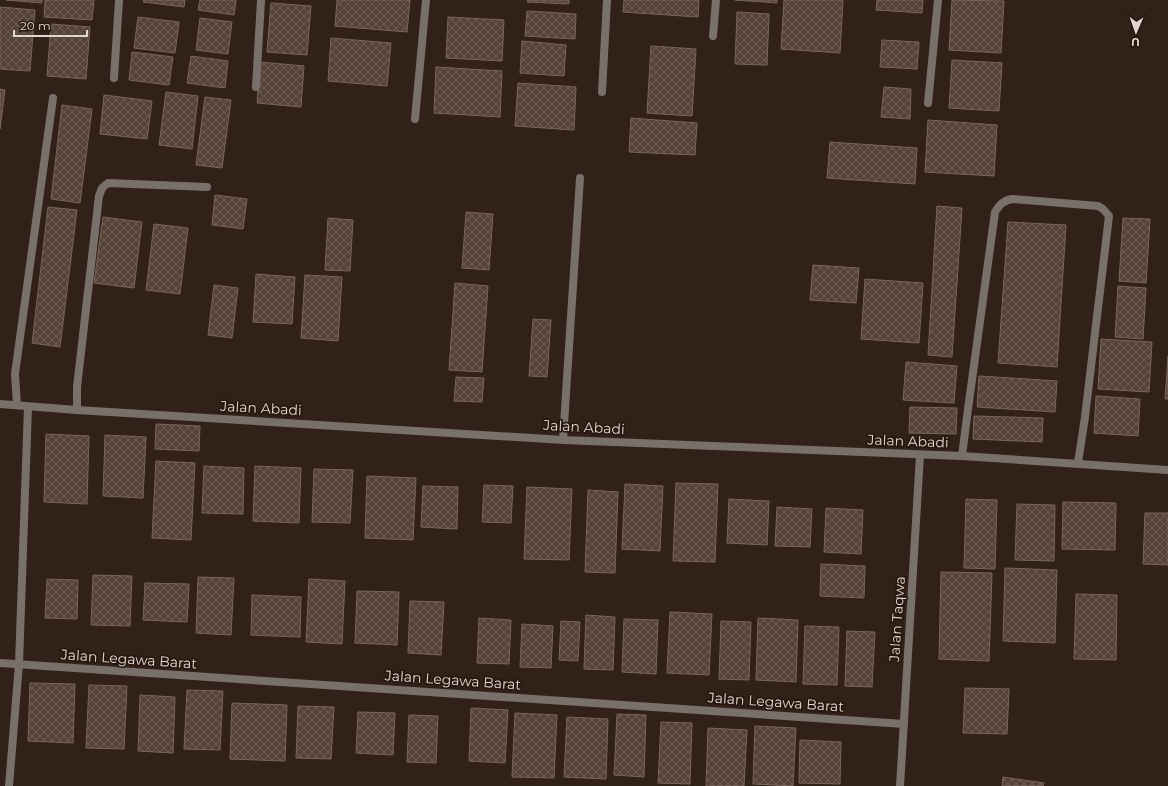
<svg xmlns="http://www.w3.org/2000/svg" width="1168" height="786" viewBox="0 0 1168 786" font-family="Montserrat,sans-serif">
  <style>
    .building { fill: url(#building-cross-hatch); stroke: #79665b }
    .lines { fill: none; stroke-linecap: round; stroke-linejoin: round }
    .service { stroke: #79706b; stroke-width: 8 }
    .minor { stroke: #79706b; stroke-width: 8 }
    .tertiary { stroke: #79706b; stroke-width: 8 }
    .labels { text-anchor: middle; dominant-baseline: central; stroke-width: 3.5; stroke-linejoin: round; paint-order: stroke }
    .street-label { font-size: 14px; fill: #e1d7d0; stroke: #27180f }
  </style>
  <defs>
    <pattern id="building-cross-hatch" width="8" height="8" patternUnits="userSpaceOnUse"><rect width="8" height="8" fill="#554339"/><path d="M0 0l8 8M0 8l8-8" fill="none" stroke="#6d5d55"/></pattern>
  </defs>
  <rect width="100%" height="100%" fill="#312118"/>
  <g class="building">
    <polygon points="6,0 42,0 42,3"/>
    <polygon points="45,0 94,0 92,20 44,17"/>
    <polygon points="144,0 185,0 184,7 143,2"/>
    <polygon points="200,0 236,0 234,15 198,10"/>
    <polygon points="337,0 410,0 407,32 335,26"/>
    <polygon points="528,0 569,0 569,4 527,2"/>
    <polygon points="624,0 699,0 698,17 623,12"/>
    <polygon points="735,0 777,0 777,3"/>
    <polygon points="784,0 843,0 840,53 781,49"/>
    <polygon points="877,0 923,0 922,13 876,10"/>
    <polygon points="952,0 1004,1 1001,53 949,50"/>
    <polygon points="271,3 311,6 307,55 267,52"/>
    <polygon points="0,7 35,10 30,71 0,69"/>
    <polygon points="527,11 576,14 575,39 525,36"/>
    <polygon points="737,12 769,14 767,65 735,64"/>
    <polygon points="138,17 179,22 175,53 134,48"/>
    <polygon points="448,17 504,20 502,61 446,58"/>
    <polygon points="200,18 232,22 228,54 196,50"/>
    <polygon points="51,24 90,27 86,79 47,76"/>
    <polygon points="331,38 391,43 387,86 328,81"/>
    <polygon points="882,40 919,42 917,69 880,67"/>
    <polygon points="522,41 566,45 564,76 520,73"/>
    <polygon points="651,46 696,49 692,116 647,113"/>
    <polygon points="132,52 173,57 169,85 129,80"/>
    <polygon points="191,56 228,61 225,88 187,83"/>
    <polygon points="952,60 1002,63 999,111 949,108"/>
    <polygon points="260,62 304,66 301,107 257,103"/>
    <polygon points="436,67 502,71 500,117 434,113"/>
    <polygon points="518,83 576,87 574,130 515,126"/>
    <polygon points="884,87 911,89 910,119 881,117"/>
    <polygon points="0,89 5,90 0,129"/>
    <polygon points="166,92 198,96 192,149 159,145"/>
    <polygon points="104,95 152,101 147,139 100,134"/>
    <polygon points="205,97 231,100 222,168 196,165"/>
    <polygon points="62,105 92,109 80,203 51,199"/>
    <polygon points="631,118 697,123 695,155 629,152"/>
    <polygon points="928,120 997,125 994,176 925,172"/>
    <polygon points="830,142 917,148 915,184 827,178"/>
    <polygon points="215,195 247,199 243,229 212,225"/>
    <polygon points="937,206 962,208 952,357 928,355"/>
    <polygon points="48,207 77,210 60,347 32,343"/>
    <polygon points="466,212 493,214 489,270 462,268"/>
    <polygon points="103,217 142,222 134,288 94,283"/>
    <polygon points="328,218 353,220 350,271 325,270"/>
    <polygon points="1123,218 1150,219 1146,283 1119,281"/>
    <polygon points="1008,222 1066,225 1057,367 998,363"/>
    <polygon points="154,224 188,228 180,294 146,290"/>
    <polygon points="813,265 859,268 856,303 810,300"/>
    <polygon points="256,274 295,277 292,324 253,322"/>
    <polygon points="305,275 342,277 338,341 301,338"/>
    <polygon points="865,279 923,283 919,343 861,339"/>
    <polygon points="455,283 488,286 482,372 449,370"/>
    <polygon points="214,285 238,288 232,338 208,335"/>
    <polygon points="1118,286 1146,288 1143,339 1115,337"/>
    <polygon points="533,319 551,320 547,377 529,376"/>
    <polygon points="1101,339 1152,342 1149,392 1098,389"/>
    <polygon points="1168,356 1168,399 1165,399"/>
    <polygon points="906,362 957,366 954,403 903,400"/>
    <polygon points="979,376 1057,381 1055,412 977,407"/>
    <polygon points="456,377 484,378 482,402 454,401"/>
    <polygon points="1096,396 1140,399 1138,436 1094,433"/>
    <polygon points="910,407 957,408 956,434 909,433"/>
    <polygon points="974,416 1043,418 1042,442 973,439"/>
    <polygon points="156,424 200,426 199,451 155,449"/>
    <polygon points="46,434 89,436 87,504 44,502"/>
    <polygon points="105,435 146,437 143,498 103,496"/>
    <polygon points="156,461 195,463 191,540 152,538"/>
    <polygon points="204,466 244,468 243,514 202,513"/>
    <polygon points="255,466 301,468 299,523 253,521"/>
    <polygon points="314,469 353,470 350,523 312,522"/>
    <polygon points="367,476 416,478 413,540 365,538"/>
    <polygon points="676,483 718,484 715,562 673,561"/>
    <polygon points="625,484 663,486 660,551 622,549"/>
    <polygon points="484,485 513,486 511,523 482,522"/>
    <polygon points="423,486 458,487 457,529 421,527"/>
    <polygon points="527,487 572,489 569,560 524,559"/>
    <polygon points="588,490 618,492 615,573 585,572"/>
    <polygon points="729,499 769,501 767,545 727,543"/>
    <polygon points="966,499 997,500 995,569 964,568"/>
    <polygon points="1063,502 1116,503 1115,550 1062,549"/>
    <polygon points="1017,504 1055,505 1054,561 1015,560"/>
    <polygon points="777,507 812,509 810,547 775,546"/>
    <polygon points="826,508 863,510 861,554 824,552"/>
    <polygon points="1145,513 1168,513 1168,565 1143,564"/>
    <polygon points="821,564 865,566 864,598 820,596"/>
    <polygon points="1005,568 1057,570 1055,643 1003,641"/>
    <polygon points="941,572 992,573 989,661 939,659"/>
    <polygon points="93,575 132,576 130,626 91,625"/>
    <polygon points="198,577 234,578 231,635 196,633"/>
    <polygon points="47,579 78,580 77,619 45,618"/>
    <polygon points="309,579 345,581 342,644 306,642"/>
    <polygon points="145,583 189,584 187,622 143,620"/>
    <polygon points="357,591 399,592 397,645 355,643"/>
    <polygon points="1076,594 1117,595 1116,660 1074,659"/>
    <polygon points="252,595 301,597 300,637 251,635"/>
    <polygon points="410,601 444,602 441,655 408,653"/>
    <polygon points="670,612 712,614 709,675 667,673"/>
    <polygon points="586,615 615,617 613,670 584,669"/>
    <polygon points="479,618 511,620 509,664 477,663"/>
    <polygon points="758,618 798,620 796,682 756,680"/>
    <polygon points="624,619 658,620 656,674 622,672"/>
    <polygon points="561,621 580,622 578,661 559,660"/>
    <polygon points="721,621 751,622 749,680 719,679"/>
    <polygon points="522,624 553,626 551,668 520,667"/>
    <polygon points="805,626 839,627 837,685 803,684"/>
    <polygon points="847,631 875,632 872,687 845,686"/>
    <polygon points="30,683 75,684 73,743 28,741"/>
    <polygon points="89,685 127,686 124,749 86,748"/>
    <polygon points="965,688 1009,689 1007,734 963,733"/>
    <polygon points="187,690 223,691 220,750 184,749"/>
    <polygon points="140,695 175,697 173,753 138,751"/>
    <polygon points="232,703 287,705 285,761 230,759"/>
    <polygon points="298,706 334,707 331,759 296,758"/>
    <polygon points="471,708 508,710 505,763 469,761"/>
    <polygon points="358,712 395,713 393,755 356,753"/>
    <polygon points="515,713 557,715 554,778 512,777"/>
    <polygon points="617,714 646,715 644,777 614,775"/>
    <polygon points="409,715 438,716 436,763 407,762"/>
    <polygon points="567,717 608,719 606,779 564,777"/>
    <polygon points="661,722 692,723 690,784 658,783"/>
    <polygon points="755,726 796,728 793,786 753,784"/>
    <polygon points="708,728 747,730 744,786 706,786"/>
    <polygon points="800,740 841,742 840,784 799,783"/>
    <polygon points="1003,777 1044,783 1043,786 1002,786"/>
  </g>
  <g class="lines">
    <g class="service">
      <polyline points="77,410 77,387 99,196 102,188 108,183 207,187"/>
      <polyline points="563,440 580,178"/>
      <path d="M 962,456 L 968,409 L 995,212 C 1000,204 1004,200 1013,199 L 1098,206 L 1103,209 L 1109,216 L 1085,417 L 1078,463"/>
    </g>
    <g class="minor">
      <polyline points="713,36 716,0"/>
      <polyline points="114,78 119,0"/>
      <polyline points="256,87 261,0"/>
      <polyline points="602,92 607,0"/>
      <polyline points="928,103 938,0"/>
      <polyline points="415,119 426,0"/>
      <polyline points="17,405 15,374 53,98"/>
      <polyline points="0,663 904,724"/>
      <polyline points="9,786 19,664 28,407"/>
      <polyline points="900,786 920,455"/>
    </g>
    <polyline class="tertiary" points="0,404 77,410 563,440 962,456 1168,470"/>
  </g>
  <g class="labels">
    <g class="street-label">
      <text transform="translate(261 408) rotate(3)">Jalan Abadi</text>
      <text transform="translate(584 427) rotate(3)">Jalan Abadi</text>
      <text transform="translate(908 441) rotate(2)">Jalan Abadi</text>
      <text transform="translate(897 619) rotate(-86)">Jalan Taqwa</text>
      <text transform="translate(129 659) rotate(4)">Jalan Legawa Barat</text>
      <text transform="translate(453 680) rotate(4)">Jalan Legawa Barat</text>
      <text transform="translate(776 702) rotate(4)">Jalan Legawa Barat</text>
    </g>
  </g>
  <g transform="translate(1136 32) rotate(182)" stroke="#27180f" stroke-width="3" paint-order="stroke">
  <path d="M0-3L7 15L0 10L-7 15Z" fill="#e1d7d0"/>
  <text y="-6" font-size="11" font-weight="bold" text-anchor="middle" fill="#e1d7d0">U</text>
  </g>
  <path d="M14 30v6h73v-6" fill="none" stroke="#e1d7d0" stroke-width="2"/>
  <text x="20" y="30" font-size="12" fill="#e1d7d0" stroke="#27180f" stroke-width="3" paint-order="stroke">20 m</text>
</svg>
